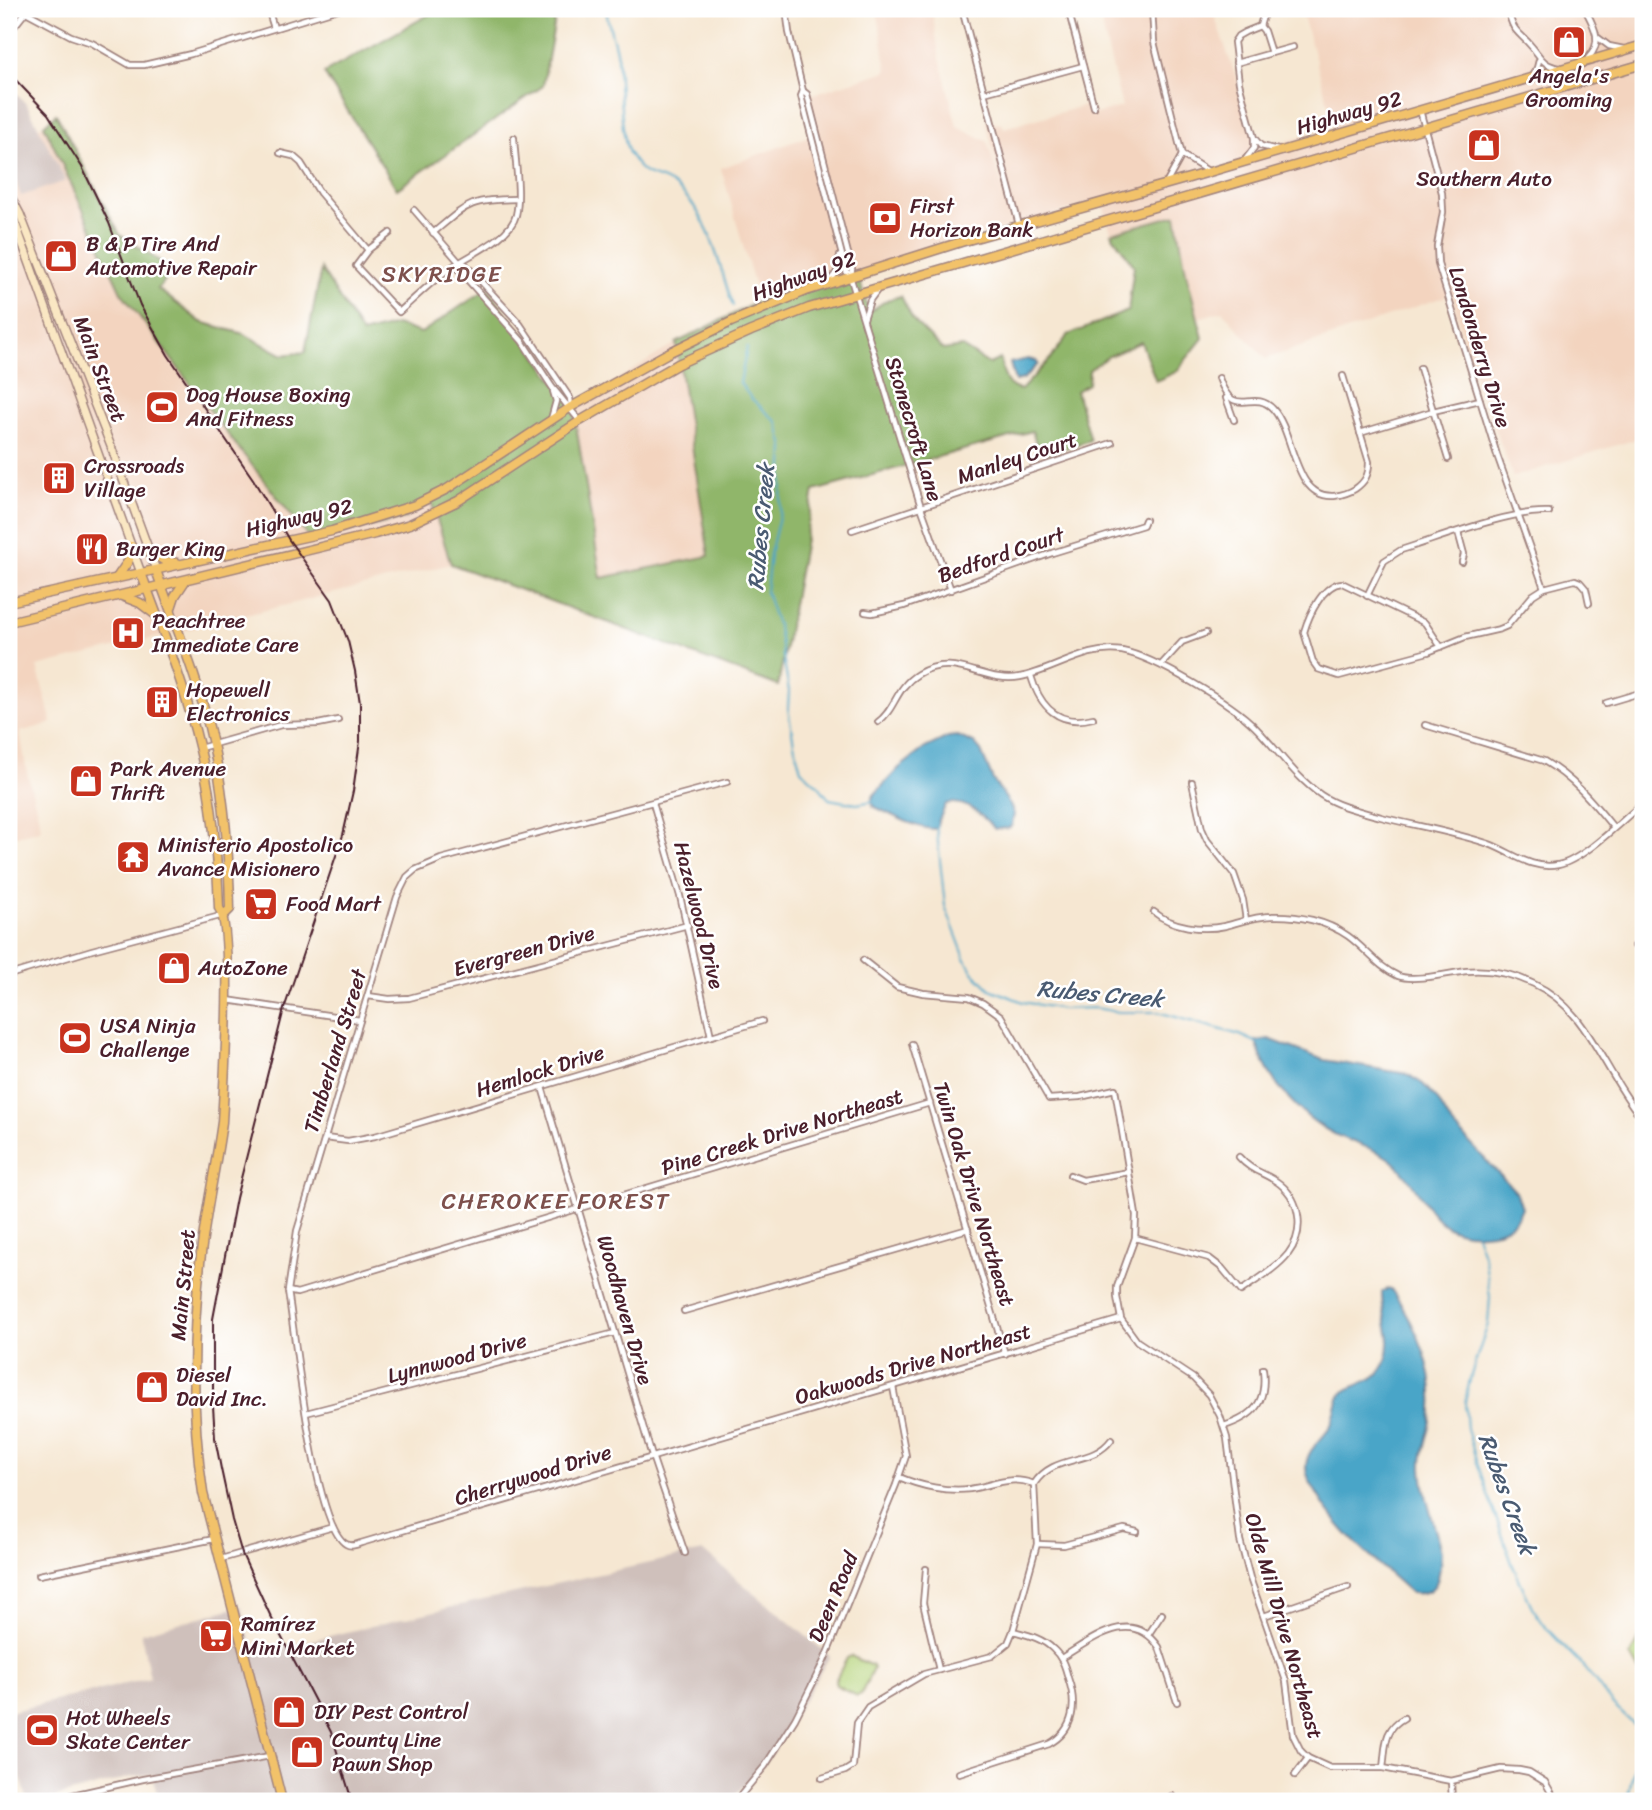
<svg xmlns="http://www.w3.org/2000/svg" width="1652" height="1810" viewBox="0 0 1652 1810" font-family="Sriracha,sans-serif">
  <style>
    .built { fill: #f3d4bf }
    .industrial { fill: #cfc0bb }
    .green { fill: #b6d47b; stroke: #807a53; stroke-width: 2 }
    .forest { fill: #90b66b; stroke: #6d6a4b; stroke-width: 2 }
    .water { fill: #49a5c8; stroke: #4a627a; stroke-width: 2 }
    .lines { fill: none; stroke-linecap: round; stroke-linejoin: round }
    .stream { stroke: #49a5c8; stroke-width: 2 }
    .minor-casing { stroke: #a0837e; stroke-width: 8 }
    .secondary-casing { stroke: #a0837e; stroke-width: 10 }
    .primary-casing { stroke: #a0837e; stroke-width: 11 }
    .minor { stroke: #fff; stroke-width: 4.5 }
    .secondary { stroke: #fae7c3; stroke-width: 7 }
    .primary { stroke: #f2c26a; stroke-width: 8 }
    .rail { stroke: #4a1f2b; stroke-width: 2 }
    .labels { text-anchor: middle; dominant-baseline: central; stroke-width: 5; stroke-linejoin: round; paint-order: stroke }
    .poi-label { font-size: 21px; fill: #4a1f2b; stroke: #fff; text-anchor: start }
    .street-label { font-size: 21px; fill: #4a1f2b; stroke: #fff }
    .neighbourhood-label { font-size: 23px; letter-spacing: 2px; fill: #7e504c; stroke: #fff }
    .water-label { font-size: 23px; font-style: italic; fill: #4a5b72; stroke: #fff }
  </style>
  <rect width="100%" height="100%" fill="#fff"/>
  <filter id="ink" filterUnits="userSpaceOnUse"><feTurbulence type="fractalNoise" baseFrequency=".0143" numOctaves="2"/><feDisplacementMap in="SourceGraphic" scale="14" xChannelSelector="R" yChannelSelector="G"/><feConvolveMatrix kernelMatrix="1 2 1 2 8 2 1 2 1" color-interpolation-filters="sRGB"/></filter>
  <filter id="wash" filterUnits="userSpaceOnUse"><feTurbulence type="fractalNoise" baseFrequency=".00686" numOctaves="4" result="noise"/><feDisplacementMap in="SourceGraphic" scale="28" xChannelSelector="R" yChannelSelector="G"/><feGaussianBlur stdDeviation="1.57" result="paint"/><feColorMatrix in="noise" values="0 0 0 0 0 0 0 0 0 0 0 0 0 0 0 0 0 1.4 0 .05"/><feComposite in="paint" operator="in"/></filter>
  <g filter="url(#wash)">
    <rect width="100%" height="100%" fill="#f6e7d2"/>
    <g class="built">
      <polygon points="877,9 932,9 939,55 957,126 987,141 1004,193 986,122 1002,124 1004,128 1087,105 1091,115 1122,107 1098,9 1212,9 1261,149 1335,127 1301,9 1643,9 1643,437 1513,477 1466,351 1452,294 1266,359 1222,311 1198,318 1186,272 1176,215 1111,233 1102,200 759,301 721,168 815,134 803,97 887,71"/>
      <polygon points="44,125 121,292 229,436 310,539 404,519 430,498 451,564 37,667 52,723 20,732 26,768 41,827 40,830 9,838 9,140 12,141"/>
      <polygon points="676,343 710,556 600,578 573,407"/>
    </g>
    <g class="industrial">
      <polygon points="9,86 27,105 66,181 21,196 9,163"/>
      <polygon points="703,1551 830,1656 767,1762 730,1801 159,1801 152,1774 131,1777 41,1801 28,1801 9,1738 9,1712 150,1678 141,1633 242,1606 253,1654 461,1605"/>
    </g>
    <g class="green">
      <polygon points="1643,1630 1643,1679 1630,1656"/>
      <polygon points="851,1656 872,1666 873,1669 861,1694 857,1696 836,1685 835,1681 847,1658"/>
    </g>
    <g class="forest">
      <polygon points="439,9 557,9 543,86 397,189 324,73"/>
      <path d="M 56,114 L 120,235 L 173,270 L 158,289 L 201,322 L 244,334 L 283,355 L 305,352 L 321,269 L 362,334 L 396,325 L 421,333 L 488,288 L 573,407 L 601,578 L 709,556 L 676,343 L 759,301 L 857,272 L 869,312 L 887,300 L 901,296 L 913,320 L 943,350 L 962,347 L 989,364 L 1000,359 C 1004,374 1004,387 1021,390 L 1051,358 L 1068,335 L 1128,311 L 1134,266 L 1111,233 L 1176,215 L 1186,272 L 1203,338 L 1176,372 L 1156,381 L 1141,342 L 1107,357 L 1089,370 L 1088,384 L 1076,391 L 1090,440 L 1047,454 L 1037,446 L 1032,431 L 814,491 L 778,686 L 451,564 L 430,498 L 404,519 L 310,539 L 229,436 L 121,292 L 44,125 Z"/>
    </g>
    <g class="water">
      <polygon points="1028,359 1036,361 1038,364 1023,379 1015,381 1010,363"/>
      <path d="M 957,736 L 974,743 L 981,751 L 993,780 L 1009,803 L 1014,814 L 1012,825 L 1009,828 L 995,829 C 982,815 965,799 946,804 L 935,829 C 919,830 888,813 873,806 L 872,797 L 899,768 L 925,748 L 948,737 Z"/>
      <path d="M 1269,1039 L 1324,1060 L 1407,1074 L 1423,1084 L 1437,1099 L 1451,1123 L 1516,1192 L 1522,1207 C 1516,1223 1509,1229 1492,1232 C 1427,1243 1430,1192 1391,1160 C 1377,1149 1359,1145 1343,1138 C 1305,1122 1266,1081 1256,1041 Z"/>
      <path d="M 1387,1289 L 1391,1289 C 1418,1328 1438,1372 1431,1420 C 1429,1435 1421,1452 1422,1467 C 1423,1495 1435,1524 1441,1552 C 1440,1574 1440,1597 1411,1593 C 1378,1563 1342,1536 1319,1497 C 1314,1488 1306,1478 1306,1467 C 1307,1448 1322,1441 1330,1427 C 1336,1417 1335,1399 1344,1392 C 1359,1381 1378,1383 1386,1361 C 1395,1336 1381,1317 1382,1292 Z"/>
    </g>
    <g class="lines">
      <g class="stream">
        <path d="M 606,9 C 608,25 614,40 617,56 C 620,79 620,140 631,157 C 648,183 656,172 674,186 C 710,211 719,267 733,306"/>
        <polyline points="747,347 740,383 751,398 777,422 784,447 780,513 770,554 766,592 778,628 789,691 788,708 794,744 801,770 818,785 829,799 857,804 873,801"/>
        <polyline points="936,824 945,906 965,958 972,971 990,989 1023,1002 1062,1009 1095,1008 1119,1012 1158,1012 1240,1035 1258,1043"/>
        <polyline points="1476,1235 1485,1260 1490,1297 1488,1324 1471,1375 1465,1402 1467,1429 1477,1463 1513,1566 1532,1607 1547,1629 1585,1668 1612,1704 1643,1733"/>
        <polyline points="1627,1801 1642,1734"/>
      </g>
    </g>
  </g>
  <g filter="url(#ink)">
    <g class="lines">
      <g class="minor-casing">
        <g id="minor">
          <polyline points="268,9 274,28"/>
          <polyline points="786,9 789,32 803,91 801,96 846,271 850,276 921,507 951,590"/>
          <polyline points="962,9 1019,225"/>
          <polyline points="1068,9 1094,107"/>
          <polyline points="1152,9 1154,42 1182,155"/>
          <polyline points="1256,9 1263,17"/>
          <path d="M 1508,9 C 1513,34 1518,30 1532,47 C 1542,59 1543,65 1559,68"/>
          <path d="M 1585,9 C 1594,26 1604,42 1588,58"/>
          <polyline points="26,12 71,36 92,43 130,65 144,65 191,54 338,9"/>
          <polyline points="1260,26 1264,31 1271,53"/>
          <polyline points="9,33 28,9"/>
          <polyline points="1597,37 1609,46 1624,49"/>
          <polyline points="1236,63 1293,47"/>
          <polyline points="1531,77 1537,68 1539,60"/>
          <polyline points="803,91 807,94 852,269 851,275"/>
          <polyline points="984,93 1083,66"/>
          <polyline points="1420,110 1442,193 1443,212 1437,246 1438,264 1497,455 1544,588"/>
          <polyline points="1255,139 1261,146 1278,150"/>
          <polyline points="280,153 293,156 301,163 320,193 368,250"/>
          <polyline points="1182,155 1208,171"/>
          <polyline points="1244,161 1254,148 1254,138 1239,83 1234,42 1238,36 1245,32 1260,26 1265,9"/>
          <polyline points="1167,182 1182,155"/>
          <polyline points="414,210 459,262 465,264 520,324 570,398 571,406"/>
          <path d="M 390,233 L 368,250 L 356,266 L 399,312 C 415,298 431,282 449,269 C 468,255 510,239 516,215 C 521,194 515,160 514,138"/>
          <path d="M 433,233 C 469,203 469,200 517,199"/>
          <polyline points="459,263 458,269 522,341 552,387 580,421"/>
          <polyline points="829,282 837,272 840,256"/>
          <polyline points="864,319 870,300 878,289"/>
          <polyline points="1420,368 1448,459"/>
          <path d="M 1219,378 C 1234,422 1252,387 1273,409 C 1295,433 1293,499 1334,496 C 1341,495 1349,493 1355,489 C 1365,482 1369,475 1369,462 L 1343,376"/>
          <polyline points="1226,398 1234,420"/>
          <polyline points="551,419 556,401 553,391"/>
          <polyline points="1360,433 1433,411 1480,400"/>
          <polyline points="852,530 1112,443"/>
          <polyline points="1458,532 1464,554 1462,562"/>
          <path d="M 1367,596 L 1384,561 L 1401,550 C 1440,538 1510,510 1549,512"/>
          <polyline points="865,612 872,613 904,606 1052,553 1143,525 1145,520"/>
          <path d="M 1441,647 L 1425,623 L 1342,583 C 1323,584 1309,615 1304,632 L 1313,662 L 1318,669 L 1339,676 L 1428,652 L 1465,637 L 1500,629 L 1507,626 L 1533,595 L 1544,588 L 1575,580 L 1580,582 L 1586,589 L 1589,603"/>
          <polyline points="1161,665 1182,642 1206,633"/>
          <path d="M 1031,676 C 1040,707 1059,727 1093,718"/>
          <polyline points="1606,703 1643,692"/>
          <path d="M 878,722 C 896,709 895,688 918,674 C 955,651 984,684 1020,677 C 1054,671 1086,645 1122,651 C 1154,657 1232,703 1255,727 C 1277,749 1295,777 1321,795 C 1339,807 1360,811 1381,817 C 1416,826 1454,832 1489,844 C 1513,853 1531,870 1558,865 C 1584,860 1622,820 1643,803"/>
          <path d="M 1425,725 L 1544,761 C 1573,778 1592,801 1613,827"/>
          <polyline points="200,748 281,725 318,724 338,720"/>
          <path d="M 727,782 L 441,859 L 415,870 L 407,877 L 397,897 L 297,1231 L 288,1291 C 295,1333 314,1526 346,1544 C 351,1547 356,1545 361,1543 L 1121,1319"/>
          <polyline points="1192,782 1202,829 1207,840 1234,874 1243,900 1246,920"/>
          <polyline points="653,803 680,896 711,1036"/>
          <path d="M 1154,912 C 1172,927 1202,931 1225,926 C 1240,922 1256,916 1272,916 C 1298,915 1327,921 1348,936 C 1365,948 1378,967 1398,976 C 1415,982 1449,973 1467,971 C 1490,969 1513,974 1534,984 C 1580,1005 1598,1054 1624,1093 C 1630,1102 1636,1112 1643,1119"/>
          <polyline points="1635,946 1643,940"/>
          <polyline points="863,960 897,987 923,993 969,997 983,1003 1001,1016 1049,1099 1080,1097 1115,1089 1136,1215 1135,1238 1117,1287 1117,1297 1121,1319 1137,1341 1193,1378 1209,1395 1220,1416 1227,1438 1240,1540 1250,1578 1286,1681 1293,1735 1301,1751 1308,1758 1330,1768 1383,1768 1451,1781 1501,1769 1519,1770 1529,1772 1545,1782 1556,1801"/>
          <polyline points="9,975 92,950 220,916"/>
          <polyline points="368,996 389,999 409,998 688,925"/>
          <polyline points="227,1000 360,1020"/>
          <polyline points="912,1044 1005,1354"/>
          <polyline points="542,1087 651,1453 685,1553"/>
          <polyline points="325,1138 348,1141 375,1136 762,1021"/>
          <polyline points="1070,1175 1083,1180 1129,1172"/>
          <path d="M 1135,1238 L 1209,1258 L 1222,1268 L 1241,1291 C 1256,1280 1276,1269 1288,1254 C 1305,1232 1301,1201 1280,1184 C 1265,1172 1253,1173 1239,1157"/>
          <polyline points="288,1291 297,1293 930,1103"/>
          <polyline points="684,1311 968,1229"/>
          <polyline points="306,1413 615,1333"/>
          <path d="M 1224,1426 C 1255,1416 1267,1402 1263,1369"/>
          <path d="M 899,1477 C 920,1486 947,1492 970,1489 C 995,1485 1009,1475 1034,1484"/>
          <polyline points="1037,1544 1064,1545 1124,1529 1137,1532"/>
          <polyline points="221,1559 333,1527"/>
          <polyline points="926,1569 923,1603 939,1670"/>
          <polyline points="39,1575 214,1539"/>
          <polyline points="1264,1616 1348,1587"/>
          <polyline points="1148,1635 1162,1614"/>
          <path d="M 1061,1658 C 1092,1640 1131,1606 1159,1647 L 1177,1702"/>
          <path d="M 1383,1768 C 1386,1747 1383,1729 1404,1718"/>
          <path d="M 959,1773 L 1049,1744 C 1075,1730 1077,1703 1068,1678 C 1065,1666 1062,1657 1053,1649 C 1042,1638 1028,1635 1013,1631"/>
          <polyline points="1295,1775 1308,1758"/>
          <path d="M 822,1778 L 845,1771 L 853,1766 L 857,1723 L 868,1707 L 924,1674 L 992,1656 L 1008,1643 L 1013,1631 L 1037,1544 L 1034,1484 C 1054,1453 1092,1466 1111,1440"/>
          <polyline points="1451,1781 1452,1801"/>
          <polyline points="1172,1796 1173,1801"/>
          <polyline points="46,1801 143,1779 270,1756"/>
          <polyline points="736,1801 765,1766 795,1719 824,1661 896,1485 906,1456 893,1387"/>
        </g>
      </g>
      <g class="secondary-casing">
        <g id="secondary">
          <polyline points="9,193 20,214 112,449 156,570"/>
          <polyline points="12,203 13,217 141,573"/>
        </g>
      </g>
      <g class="primary-casing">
        <g id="primary">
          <polyline points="150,552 165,561 177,563"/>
          <path d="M 156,570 C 174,622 196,674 209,727 C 224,787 229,847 230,909 L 224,915"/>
          <path d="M 141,573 C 163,631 186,690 200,750 C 213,802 217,855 219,908 C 234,928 224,1088 222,1122 C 216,1166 206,1210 201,1254 C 192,1333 191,1414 203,1493 L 282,1801"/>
          <polyline points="116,579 129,560 131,546"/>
          <polyline points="122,596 140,603 156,615"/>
          <polyline points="9,602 332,531 415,505 447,489 571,407 668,353 731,322 806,291 961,242 1189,178 1643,45"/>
          <polyline points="171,608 175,596 185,581"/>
          <polyline points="9,622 375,534 410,524 458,501 580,421 678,364 751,331 809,308 1643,64"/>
        </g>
      </g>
      <use href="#minor" class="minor"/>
      <use href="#secondary" class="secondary"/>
      <use href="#primary" class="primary"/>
      <polyline class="rail" points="9,73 48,114 82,167 109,223 140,305 168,355 253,479 289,540 332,600 348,641 355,671 360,703 360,741 353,791 343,835 284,1009 236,1198 213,1319 213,1406 215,1438 221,1469 232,1520 242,1554 271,1617 331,1732 352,1801"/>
    </g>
  </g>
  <defs>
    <g id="shop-square" transform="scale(1.75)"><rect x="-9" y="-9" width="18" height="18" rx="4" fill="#c8321e" stroke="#fff"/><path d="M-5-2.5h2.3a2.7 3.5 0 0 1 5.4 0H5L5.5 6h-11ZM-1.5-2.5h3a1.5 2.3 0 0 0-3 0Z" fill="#fff"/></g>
    <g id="bank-square" transform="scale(1.75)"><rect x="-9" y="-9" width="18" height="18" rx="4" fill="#c8321e" stroke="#fff"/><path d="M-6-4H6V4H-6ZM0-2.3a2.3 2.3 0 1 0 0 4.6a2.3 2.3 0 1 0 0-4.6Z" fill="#fff"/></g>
    <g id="stadium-square" transform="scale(1.75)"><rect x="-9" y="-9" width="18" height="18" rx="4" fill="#c8321e" stroke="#fff"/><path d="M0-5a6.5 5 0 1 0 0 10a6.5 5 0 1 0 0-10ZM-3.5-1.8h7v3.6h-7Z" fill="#fff"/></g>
    <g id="building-square" transform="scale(1.75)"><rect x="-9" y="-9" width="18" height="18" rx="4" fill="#c8321e" stroke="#fff"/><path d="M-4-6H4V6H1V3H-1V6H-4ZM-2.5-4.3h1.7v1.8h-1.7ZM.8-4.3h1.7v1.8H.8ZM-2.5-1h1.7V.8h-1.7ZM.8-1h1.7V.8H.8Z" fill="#fff"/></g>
    <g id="restaurant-square" transform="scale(1.75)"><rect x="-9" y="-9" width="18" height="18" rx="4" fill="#c8321e" stroke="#fff"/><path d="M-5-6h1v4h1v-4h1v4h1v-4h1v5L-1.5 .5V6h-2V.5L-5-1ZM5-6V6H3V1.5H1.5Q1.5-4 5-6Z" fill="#fff"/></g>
    <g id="hospital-square" transform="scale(1.75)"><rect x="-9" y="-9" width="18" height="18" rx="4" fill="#c8321e" stroke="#fff"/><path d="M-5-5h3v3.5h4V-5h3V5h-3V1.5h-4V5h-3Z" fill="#fff"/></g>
    <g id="temple-square" transform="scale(1.75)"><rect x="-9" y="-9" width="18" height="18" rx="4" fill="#c8321e" stroke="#fff"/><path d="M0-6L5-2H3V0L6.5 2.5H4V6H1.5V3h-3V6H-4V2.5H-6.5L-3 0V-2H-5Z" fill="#fff"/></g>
    <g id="supermarket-square" transform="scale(1.75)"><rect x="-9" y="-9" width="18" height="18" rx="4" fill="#c8321e" stroke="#fff"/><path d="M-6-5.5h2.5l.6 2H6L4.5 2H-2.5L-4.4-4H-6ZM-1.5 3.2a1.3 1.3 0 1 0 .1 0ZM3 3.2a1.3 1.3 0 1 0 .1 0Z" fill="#fff"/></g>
  </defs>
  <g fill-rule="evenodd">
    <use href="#shop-square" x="1569" y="42"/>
    <use href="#shop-square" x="1484" y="145"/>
    <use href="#bank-square" x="885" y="218"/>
    <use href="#shop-square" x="61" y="256"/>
    <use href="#stadium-square" x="162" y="407"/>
    <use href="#building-square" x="59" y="478"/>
    <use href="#restaurant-square" x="92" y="549"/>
    <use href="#hospital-square" x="128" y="633"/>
    <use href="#building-square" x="162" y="702"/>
    <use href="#shop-square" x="86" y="781"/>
    <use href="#temple-square" x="133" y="857"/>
    <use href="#supermarket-square" x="261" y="904"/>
    <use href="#shop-square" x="174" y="968"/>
    <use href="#stadium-square" x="75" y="1038"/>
    <use href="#shop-square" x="152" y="1387"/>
    <use href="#supermarket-square" x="216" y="1636"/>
    <use href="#shop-square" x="289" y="1712"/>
    <use href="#stadium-square" x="42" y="1730"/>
    <use href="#shop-square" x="307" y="1752"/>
  </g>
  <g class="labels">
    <g class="poi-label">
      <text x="1569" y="76" text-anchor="middle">Angela's<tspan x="1569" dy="24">Grooming</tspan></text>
      <text x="1484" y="179" text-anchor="middle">Southern Auto</text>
      <text x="910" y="206">First<tspan x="910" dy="24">Horizon Bank</tspan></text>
      <text x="86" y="244">B &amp; P Tire And<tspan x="86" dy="24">Automotive Repair</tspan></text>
      <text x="186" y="395">Dog House Boxing<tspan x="186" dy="24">And Fitness</tspan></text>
      <text x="84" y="466">Crossroads<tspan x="84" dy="24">Village</tspan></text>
      <text x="116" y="549">Burger King</text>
      <text x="152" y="621">Peachtree<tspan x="152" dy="24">Immediate Care</tspan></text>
      <text x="186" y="690">Hopewell<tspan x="186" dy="24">Electronics</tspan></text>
      <text x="110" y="769">Park Avenue<tspan x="110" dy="24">Thrift</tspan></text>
      <text x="158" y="845">Ministerio Apostolico<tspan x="158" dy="24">Avance Misionero</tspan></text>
      <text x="286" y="904">Food Mart</text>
      <text x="198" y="968">AutoZone</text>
      <text x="100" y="1026">USA Ninja<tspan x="100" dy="24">Challenge</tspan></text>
      <text x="176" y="1375">Diesel<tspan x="176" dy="24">David Inc.</tspan></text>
      <text x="241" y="1624">Ramírez<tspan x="241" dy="24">Mini Market</tspan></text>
      <text x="314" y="1712">DIY Pest Control</text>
      <text x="66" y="1718">Hot Wheels<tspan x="66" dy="24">Skate Center</tspan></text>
      <text x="332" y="1740">County Line<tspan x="332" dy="24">Pawn Shop</tspan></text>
    </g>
    <g class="street-label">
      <text transform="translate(1349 113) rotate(-16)">Highway 92</text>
      <text transform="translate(804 276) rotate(-20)">Highway 92</text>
      <text transform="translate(1480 347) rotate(73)">Londonderry Drive</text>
      <text transform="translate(100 369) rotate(69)">Main Street</text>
      <text transform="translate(914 429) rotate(73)">Stonecroft Lane</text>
      <text transform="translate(1017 458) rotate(-18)">Manley Court</text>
      <text transform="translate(299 518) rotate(-13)">Highway 92</text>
      <text transform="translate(1001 555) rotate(-19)">Bedford Court</text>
      <text transform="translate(699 915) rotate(76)">Hazelwood Drive</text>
      <text transform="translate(524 951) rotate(-15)">Evergreen Drive</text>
      <text transform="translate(335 1051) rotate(-73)">Timberland Street</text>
      <text transform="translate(540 1071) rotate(-17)">Hemlock Drive</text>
      <text transform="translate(782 1132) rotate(-17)">Pine Creek Drive Northeast</text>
      <text transform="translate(974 1194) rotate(73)">Twin Oak Drive Northeast</text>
      <text transform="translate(183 1285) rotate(-85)">Main Street</text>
      <text transform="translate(625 1310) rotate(74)">Woodhaven Drive</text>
      <text transform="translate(457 1358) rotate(-15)">Lynnwood Drive</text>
      <text transform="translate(913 1364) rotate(-16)">Oakwoods Drive Northeast</text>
      <text transform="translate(533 1475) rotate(-17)">Cherrywood Drive</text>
      <text transform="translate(833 1597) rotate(-67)">Deen Road</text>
      <text transform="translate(1284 1626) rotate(74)">Olde Mill Drive Northeast</text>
    </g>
    <g class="neighbourhood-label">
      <text x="442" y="274">SKYRIDGE</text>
      <text x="556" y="1201">CHEROKEE FOREST</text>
    </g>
    <g class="water-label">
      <text transform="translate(761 527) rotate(-85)">Rubes Creek</text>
      <text transform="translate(1100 994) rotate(5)">Rubes Creek</text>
      <text transform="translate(1507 1494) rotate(70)">Rubes Creek</text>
    </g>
  </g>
  <rect width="1652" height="1810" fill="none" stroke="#fff" stroke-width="35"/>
</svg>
